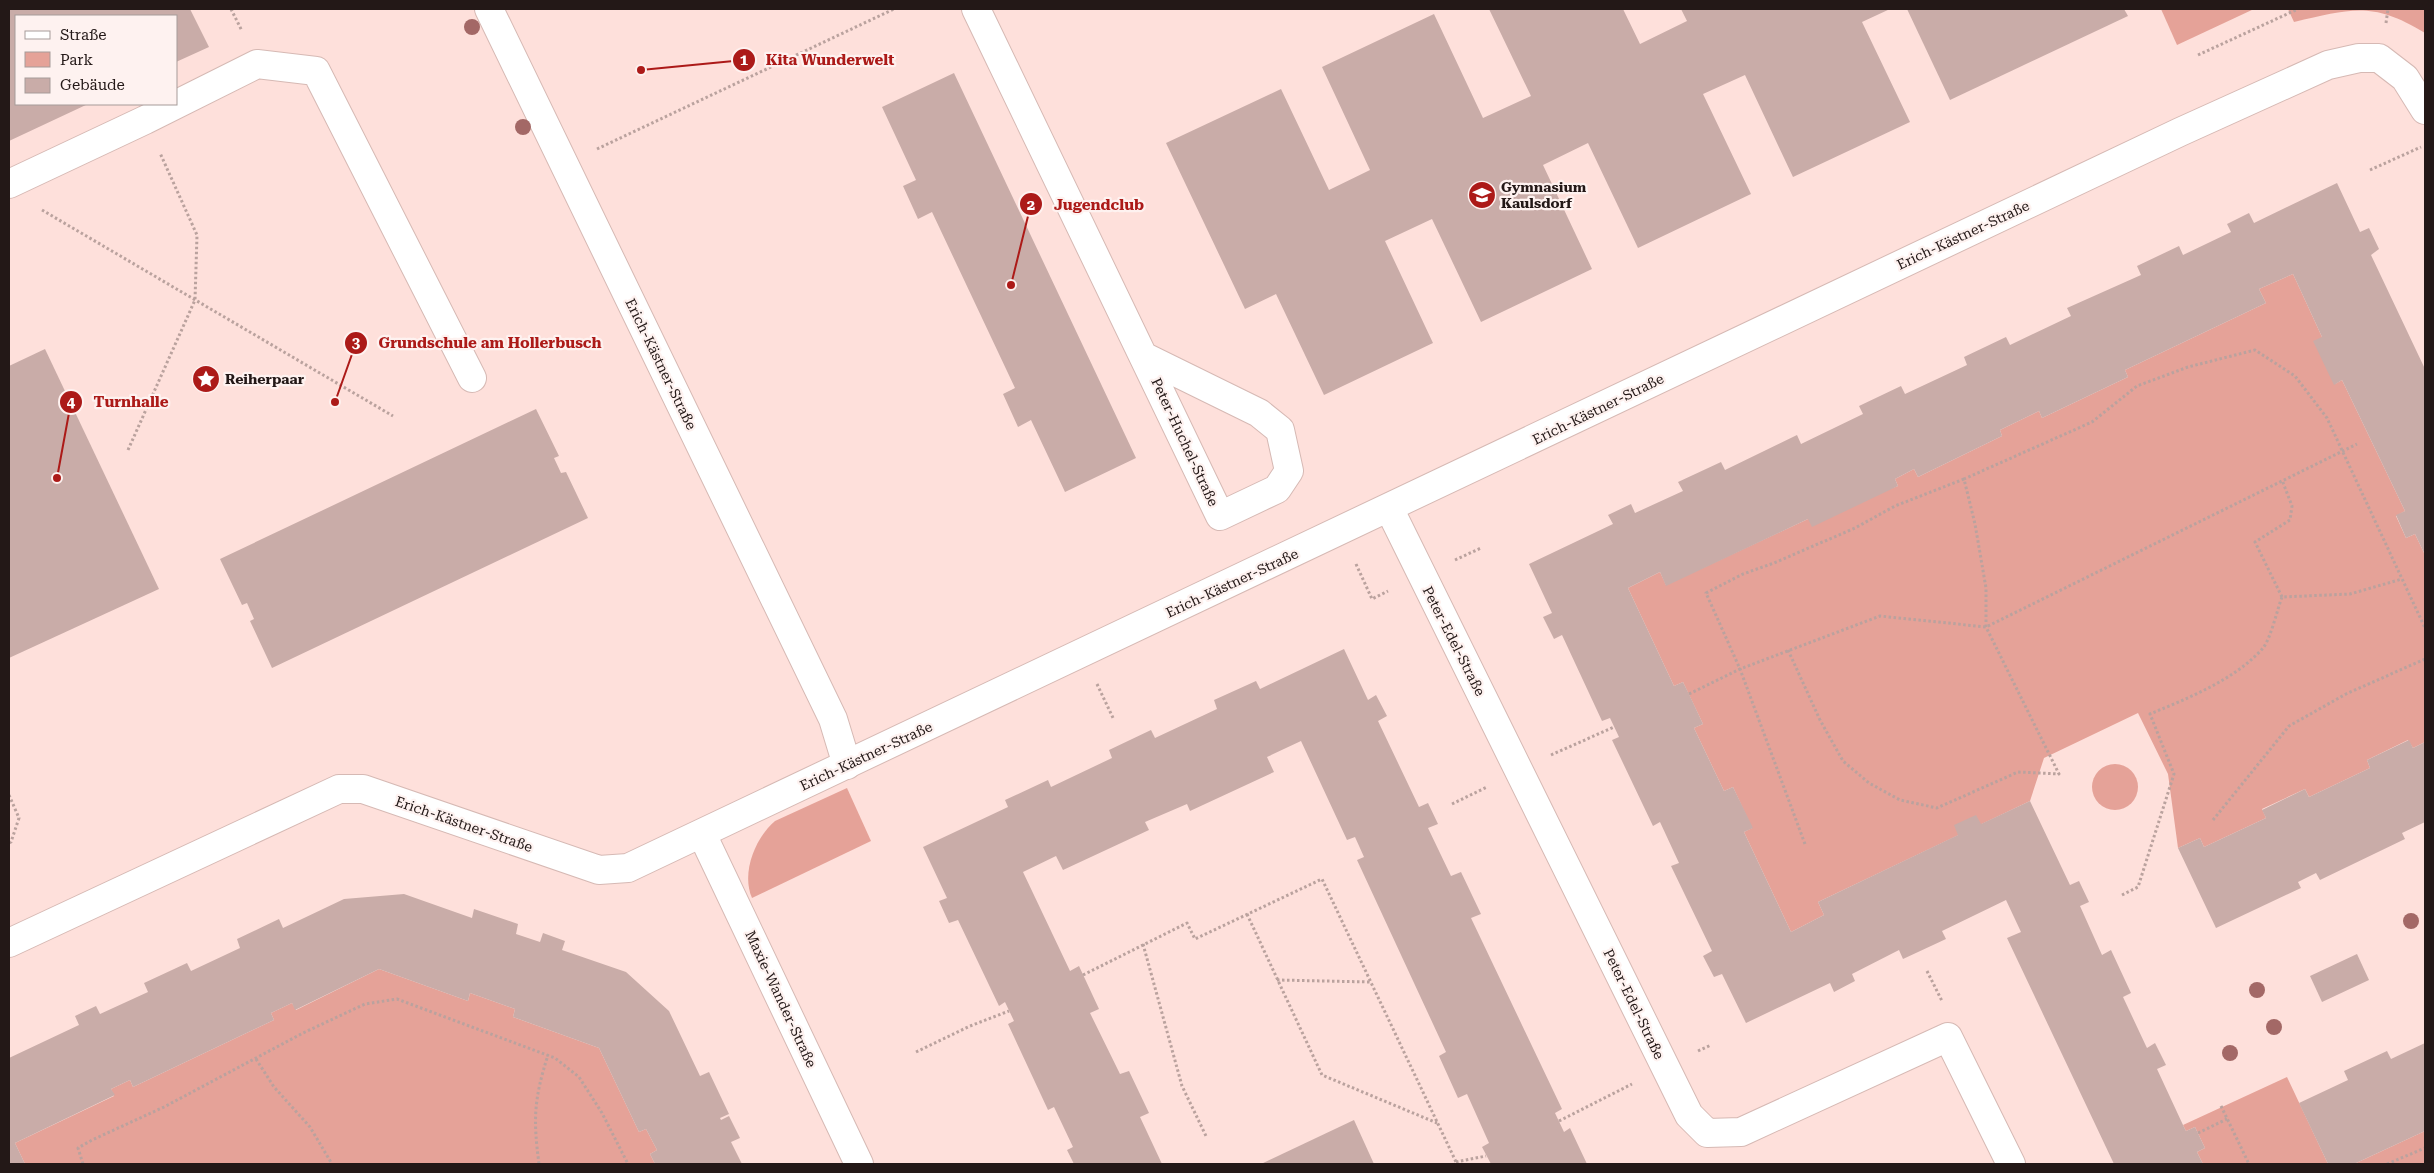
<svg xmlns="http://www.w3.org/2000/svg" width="2434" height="1173" viewBox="0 0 2434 1173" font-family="'Roboto Serif',serif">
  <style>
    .green { fill: #e5a298 }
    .building { fill: #c9aca8 }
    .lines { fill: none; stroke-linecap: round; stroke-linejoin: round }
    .minor-casing { stroke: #d6b9b4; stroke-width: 30 }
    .path { stroke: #baa29e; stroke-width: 3; stroke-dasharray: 2.5 2.5; stroke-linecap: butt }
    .minor { stroke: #fff; stroke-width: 28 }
    .tree { fill: #a36866 }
    .labels { text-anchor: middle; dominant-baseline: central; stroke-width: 4.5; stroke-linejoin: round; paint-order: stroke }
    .poi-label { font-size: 14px; font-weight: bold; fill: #231817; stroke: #fef2f0; text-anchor: start }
    .street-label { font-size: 14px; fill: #231817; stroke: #fef2f0 }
    .leader { fill: none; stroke: #ac1a18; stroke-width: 2 }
    .callout-dot { fill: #ac1a18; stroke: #fef2f0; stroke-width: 2 }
    .mark-label { font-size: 15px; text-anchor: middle; font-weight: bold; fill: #fff }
    .callout-label { font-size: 15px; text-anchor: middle; font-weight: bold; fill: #ac1a18; stroke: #fef2f0; stroke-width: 4.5; stroke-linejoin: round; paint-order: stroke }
  </style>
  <rect width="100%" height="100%" fill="#fee0db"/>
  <g class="green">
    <polygon points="2161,9 2254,9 2177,45"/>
    <path d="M 2288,9 L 2425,9 L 2425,33 C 2372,1 2352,9 2294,22 Z"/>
    <polygon points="2293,274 2322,337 2335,384 2342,380 2405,511 2396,516 2406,538 2415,534 2425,555 2425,742 2413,748 2408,740 2367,760 2370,768 2309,797 2305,789 2262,809 2266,818 2204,847 2200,838 2178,848 2168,774 2138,713 2044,758 2030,801 1818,902 1824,915 1791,932 1744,832 1752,828 1733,787 1724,791 1694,728 1703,724 1683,682 1674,686 1628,588 1660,572 1666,585 1808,519 1898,486 1895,479 1914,469 1918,477 2002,436 2000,430 2039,411 2042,418 2128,377 2125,370 2266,303 2259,289"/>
    <circle cx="2115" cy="787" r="23"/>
    <path d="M 847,788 L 871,841 L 752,898 C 741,873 755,838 775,821 Z"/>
    <polygon points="379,969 468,1001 470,993 515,1009 513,1017 599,1048 639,1132 646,1129 657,1150 650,1154 655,1164 25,1164 15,1143 114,1096 111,1089 130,1080 133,1087 274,1020 271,1013 292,1003 296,1010"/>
    <polygon points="2287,1077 2328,1164 2203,1164 2197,1152 2205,1148 2195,1127 2186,1131 2183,1125"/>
    <polygon points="2425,1131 2425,1164 2354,1164"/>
  </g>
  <g class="building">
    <polygon points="9,9 190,9 209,47 176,62 176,16 16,16 16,104 88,104 9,141"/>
    <polygon points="1489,9 1623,9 1640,44 1687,21 1681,9 1890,9 1862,22 1910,122 1793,177 1745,75 1703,94 1751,194 1638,248 1588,143 1543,165 1592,269 1481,322 1432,219 1385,241 1433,343 1324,395 1276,294 1245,309 1166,143 1281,89 1329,190 1370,170 1322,67 1434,14 1483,118 1531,96"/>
    <polygon points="1907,9 2124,9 2128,16 1950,100"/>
    <polygon points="954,73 1136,458 1065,492 1031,420 1018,427 1003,394 1015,388 932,212 918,219 903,186 916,180 882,107"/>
    <polygon points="2337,183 2360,232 2369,228 2379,249 2371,255 2425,369 2425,555 2415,534 2406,538 2396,515 2405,511 2342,380 2334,385 2313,341 2322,337 2293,274 2259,289 2266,303 2125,370 2128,377 2042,418 2039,411 2000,430 2002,436 1918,477 1914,469 1895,479 1898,486 1812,527 1808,519 1666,586 1660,572 1628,588 1674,686 1683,682 1689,694 1703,724 1694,728 1724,791 1733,787 1753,828 1744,832 1791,932 1824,915 1818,902 1958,835 1954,825 1976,815 1981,824 2030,801 2070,885 2079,881 2089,902 2080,906 2102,955 2111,950 2131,993 2123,997 2146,1046 2147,1048 2155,1043 2166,1065 2157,1069 2183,1125 2186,1131 2195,1127 2205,1148 2197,1152 2203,1164 2114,1164 2007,938 2021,932 2006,900 1942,931 1946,939 1903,959 1899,950 1852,974 1855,981 1834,992 1830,983 1746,1023 1722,974 1714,977 1703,956 1712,951 1671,866 1679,863 1660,822 1653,826 1612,740 1619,737 1610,718 1602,721 1562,635 1554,639 1543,617 1552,613 1529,564 1613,524 1608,515 1631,504 1635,513 1683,491 1678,482 1721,462 1725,470 1797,435 1801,444 1863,414 1859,406 1901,386 1905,394 1967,365 1964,357 2006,337 2010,345 2071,316 2067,308 2141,275 2137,266 2179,246 2183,255 2231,232 2227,224 2249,213 2254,223"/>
    <polygon points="45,349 159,589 9,658 9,366"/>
    <polygon points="536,409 559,456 554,458 561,473 566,472 588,518 272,668 250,621 254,619 247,603 242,605 220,559"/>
    <polygon points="1344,649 1368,700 1376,695 1387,716 1378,721 1419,807 1428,803 1438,824 1428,828 1451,876 1461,872 1481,914 1471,918 1562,1109 1555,1113 1564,1132 1570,1128 1587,1164 1491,1164 1482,1147 1489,1143 1467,1094 1458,1098 1439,1056 1446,1052 1357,860 1364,857 1355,837 1347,840 1301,741 1267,757 1274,772 1190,811 1187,804 1145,822 1149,830 1063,870 1056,856 1023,872 1070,971 1079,966 1099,1009 1090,1013 1120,1074 1129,1071 1149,1113 1140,1117 1162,1164 1074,1164 1067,1150 1073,1147 1054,1107 1048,1110 1008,1024 1014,1021 1005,1002 999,1006 958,920 949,923 939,901 947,898 923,847 1008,807 1005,800 1048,780 1051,787 1112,758 1109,750 1151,730 1155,738 1217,709 1214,700 1256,681 1260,689"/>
    <polygon points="2409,740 2413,748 2425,742 2425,822 2402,833 2405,839 2320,880 2316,873 2298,882 2301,888 2216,928 2178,848 2200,838 2204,847 2266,818 2262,810 2305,789 2309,797 2370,768 2367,760"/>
    <polygon points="404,894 472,918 474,909 518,924 516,934 540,942 543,933 565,941 562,950 626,972 669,1011 700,1076 709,1072 729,1114 720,1118 721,1120 729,1116 740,1138 731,1142 742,1164 655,1164 650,1154 657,1150 646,1129 639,1132 599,1048 513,1017 515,1009 470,993 468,1001 379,969 295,1010 292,1003 271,1013 274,1020 133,1087 130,1080 111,1089 115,1095 15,1143 25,1164 9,1164 9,1058 79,1025 75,1016 96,1006 100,1014 148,992 144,983 187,963 191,971 240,948 237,939 279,919 283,928 344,899"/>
    <polygon points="2357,954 2369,980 2322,1002 2310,976"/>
    <polygon points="2425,1043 2425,1131 2354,1164 2328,1164 2299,1103 2348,1080 2344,1071 2387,1051 2391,1059"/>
    <polygon points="1354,1120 1374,1164 1261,1164"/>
  </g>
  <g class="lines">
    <g class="minor-casing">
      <g id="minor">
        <polyline points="489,9 833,719 847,765"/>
        <polyline points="976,9 1220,516 1277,489 1289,471 1280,430 1259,413 1145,357"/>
        <polyline points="9,184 145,120 257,64 316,71 472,378"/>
        <polyline points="1389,508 1689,1115 1707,1133 1741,1132 1948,1037 2011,1164"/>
        <polyline points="702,834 859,1164"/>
        <polyline points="9,943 339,789 363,789 599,870 628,868 2180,132 2328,65 2359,58 2379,58 2405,78 2425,110"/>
      </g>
    </g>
    <g class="path">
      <polyline points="231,9 242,31"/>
      <polyline points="2386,23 2388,9"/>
      <polyline points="2198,55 2298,9"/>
      <polyline points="597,149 894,9"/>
      <polyline points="2370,170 2421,147"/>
      <polyline points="42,210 393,416"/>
      <polyline points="128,450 195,300 197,235 160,153"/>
      <polyline points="1455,560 1481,548"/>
      <polyline points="1356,564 1372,599 1388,591"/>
      <polyline points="2282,597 2255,542 2290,520 2292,506 2282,480"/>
      <polyline points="1788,650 1820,720 1843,761 1869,783 1900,800 1937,808 2018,772 2059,774 1986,627 1986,588 1975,524 1964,479 2092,422 2137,386 2188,367 2255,350 2295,376 2327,418 2425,628"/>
      <polyline points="1097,684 1114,720"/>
      <polyline points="1689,694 1740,669 1706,593 1743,574 1774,563 1855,528 1895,506 1964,479"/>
      <polyline points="1551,755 1614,727"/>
      <polyline points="9,795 19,818 11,842 9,843"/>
      <polyline points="1452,804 1487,787"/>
      <polyline points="2213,820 2289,726 2346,694 2425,659"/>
      <polyline points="1805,844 1740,669 1880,616 1986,627 2357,444"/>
      <path d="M 2122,895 L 2138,887 L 2174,774 L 2150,714 C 2188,698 2235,680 2263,648 C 2271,638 2277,610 2282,597 L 2350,594 L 2402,579"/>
      <polyline points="1247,914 1322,1075 1437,1123"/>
      <polyline points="1143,944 1182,1086 1207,1138"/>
      <polyline points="1927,971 1942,1001"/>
      <polyline points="1083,975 1187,923 1195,939 1322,879 1457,1164"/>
      <polyline points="1277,980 1371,982"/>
      <polyline points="1698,1051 1711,1045"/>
      <polyline points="916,1052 970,1026 1009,1011"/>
      <polyline points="256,1059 274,1087 310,1127 332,1164"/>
      <polyline points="2221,1106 2249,1164"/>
      <polyline points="1559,1121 1632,1084"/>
      <polyline points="2198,1133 2227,1119"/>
      <polyline points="1456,1162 1486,1156"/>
      <polyline points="83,1164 78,1148 92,1140 164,1107 303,1033 365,1004 397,999 555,1058 579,1077 602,1113 628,1164"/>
      <path d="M 539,1164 C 533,1119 534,1099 548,1055"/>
      <polyline points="2387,1164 2425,1148"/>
    </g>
    <use href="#minor" class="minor"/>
  </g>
  <g class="tree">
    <circle cx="472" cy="27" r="8"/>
    <circle cx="523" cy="127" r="8"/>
    <circle cx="2411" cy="921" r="8"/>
    <circle cx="2257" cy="990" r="8"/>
    <circle cx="2274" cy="1027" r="8"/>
    <circle cx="2230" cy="1053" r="8"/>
  </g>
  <defs>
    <g id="school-disc" transform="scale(1.4375)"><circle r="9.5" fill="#ac1a18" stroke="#fef2f0"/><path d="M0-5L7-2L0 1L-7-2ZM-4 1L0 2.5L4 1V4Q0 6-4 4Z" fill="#fff"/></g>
    <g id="sight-disc" transform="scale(1.4375)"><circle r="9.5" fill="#ac1a18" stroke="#fef2f0"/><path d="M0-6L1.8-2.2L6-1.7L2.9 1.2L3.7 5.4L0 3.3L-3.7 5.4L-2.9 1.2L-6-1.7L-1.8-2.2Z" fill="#fff"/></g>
  </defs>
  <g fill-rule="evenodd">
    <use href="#school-disc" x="1482" y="195"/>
    <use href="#sight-disc" x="206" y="379"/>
  </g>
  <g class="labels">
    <g class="poi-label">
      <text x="1501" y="187">Gymnasium<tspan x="1501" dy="16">Kaulsdorf</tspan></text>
      <text x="225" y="379">Reiherpaar</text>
    </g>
    <g class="street-label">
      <text transform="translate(1963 235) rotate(-25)">Erich-Kästner-Straße</text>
      <text transform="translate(661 364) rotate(64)">Erich-Kästner-Straße</text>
      <text transform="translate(1598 409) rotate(-26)">Erich-Kästner-Straße</text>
      <text transform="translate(1185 442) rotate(65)">Peter-Huchel-Straße</text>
      <text transform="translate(1232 583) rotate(-25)">Erich-Kästner-Straße</text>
      <text transform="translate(1454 641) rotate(63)">Peter-Edel-Straße</text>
      <text transform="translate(866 756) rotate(-25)">Erich-Kästner-Straße</text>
      <text transform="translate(464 824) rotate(19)">Erich-Kästner-Straße</text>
      <text transform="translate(781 999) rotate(65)">Maxie-Wander-Straße</text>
      <text transform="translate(1634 1004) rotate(64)">Peter-Edel-Straße</text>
    </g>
  </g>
  <path class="leader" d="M641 70L744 60M1011 285L1031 204M335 402L356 343M57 478L71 402"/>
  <g class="callout-dot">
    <circle cx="641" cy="70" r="5"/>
    <circle cx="1011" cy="285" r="5"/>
    <circle cx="335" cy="402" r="5"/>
    <circle cx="57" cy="478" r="5"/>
    <circle cx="744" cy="60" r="12"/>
    <circle cx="1031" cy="204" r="12"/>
    <circle cx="356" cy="343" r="12"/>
    <circle cx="71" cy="402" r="12"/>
  </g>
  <g class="mark-label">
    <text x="744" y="65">1</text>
    <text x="1031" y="210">2</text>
    <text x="356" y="348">3</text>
    <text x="71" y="407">4</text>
  </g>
  <g class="callout-label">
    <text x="830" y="65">Kita Wunderwelt</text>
    <text x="1099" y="210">Jugendclub</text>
    <text x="490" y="348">Grundschule am Hollerbusch</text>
    <text x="131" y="407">Turnhalle</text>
  </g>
  <rect width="2434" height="1173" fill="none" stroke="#231817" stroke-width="20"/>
  <rect x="15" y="15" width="162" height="90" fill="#fef2f0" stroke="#a69b99"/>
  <rect x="25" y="31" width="25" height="8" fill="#ffffff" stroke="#a69b99"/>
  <text x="60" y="40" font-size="15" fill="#231817">Straße</text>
  <rect x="25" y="52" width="25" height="15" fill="#e5a298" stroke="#a69b99"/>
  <text x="60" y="65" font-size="15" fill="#231817">Park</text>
  <rect x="25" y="78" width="25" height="15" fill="#c9aca8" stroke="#a69b99"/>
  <text x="60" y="90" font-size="15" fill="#231817">Gebäude</text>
</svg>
